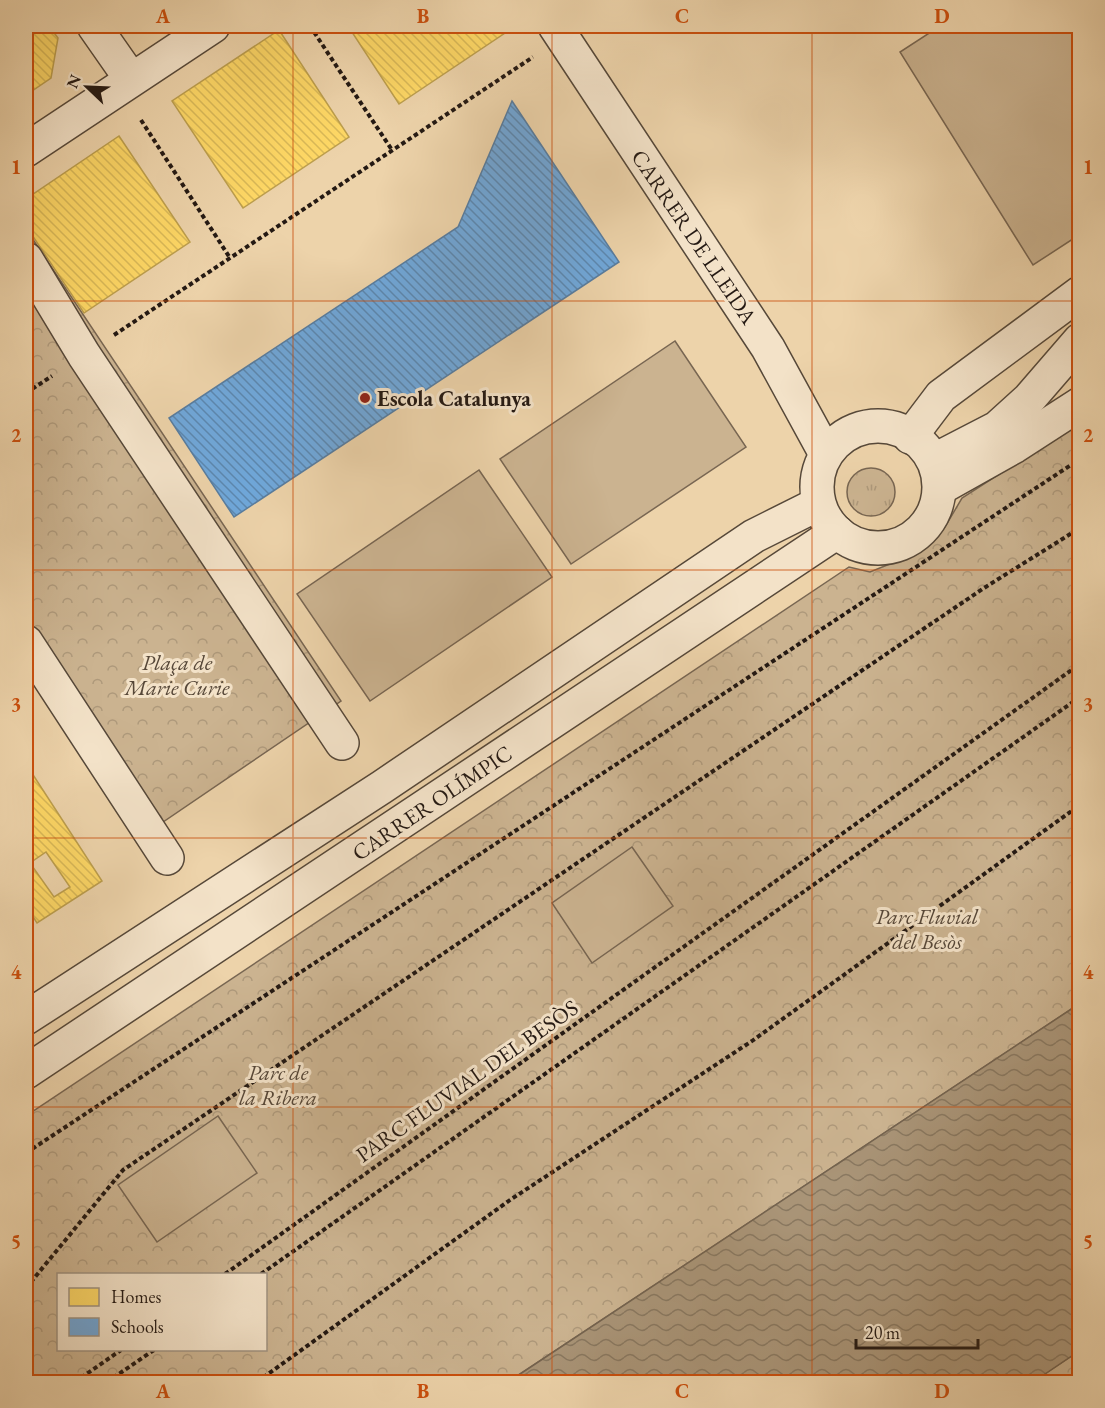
<svg xmlns="http://www.w3.org/2000/svg" width="1105" height="1408" viewBox="0 0 1105 1408" font-family="'EB Garamond',serif">
  <style>
    .grass { fill: url(#grass-tufts); stroke: #786652; stroke-width: 1.5 }
    .park { fill: url(#park-crowns); stroke: #786652; stroke-width: 1.5; fill-rule: evenodd }
    .garden { fill: #cbb390; stroke: #786652; stroke-width: 1.5 }
    .water { fill: url(#water-waves); stroke: #74634f; stroke-width: 1.5 }
    .homes { fill: url(#homes-back-hatch); stroke: #bd9f4d; stroke-width: 1.5; fill-rule: evenodd }
    .schools { fill: url(#schools-back-hatch); stroke: #587da0; stroke-width: 1.5 }
    .lines { fill: none; stroke-linecap: round; stroke-linejoin: round }
    .minor-casing { stroke: #564839; stroke-width: 36 }
    .path { stroke: #241913; stroke-width: 4; stroke-dasharray: 4.5 3; stroke-linecap: butt }
    .minor { stroke: #f3e2c8; stroke-width: 33 }
    .grid { fill: none; stroke: #cb4f0d; stroke-width: 1.5; stroke-opacity: 0.55 }
    .poi-dot { fill: #8f2418; stroke: #f3e2c8; stroke-width: 2 }
    .labels { text-anchor: middle; dominant-baseline: central; stroke-width: 6; stroke-linejoin: round; paint-order: stroke }
    .street-label { font-size: 22px; fill: #241913; stroke: #f3e2c8 }
    .poi-label { font-size: 22px; font-weight: bold; fill: #241913; stroke: #f3e2c8; text-anchor: start }
    .park-label { font-size: 22px; font-style: italic; fill: #564738; stroke: #f3e2c8 }
    .neatline { fill: none; stroke: #cb4f0d; stroke-width: 2 }
    .grid-label { font-size: 20px; text-anchor: middle; font-weight: bold; fill: #cb4f0d }
  </style>
  <defs>
    <pattern id="grass-tufts" width="24" height="20" patternUnits="userSpaceOnUse" patternTransform="scale(1.5)"><rect width="24" height="20" fill="#cbb390"/><path d="M3 7l-1-3M5 7V3M7 7l1-3M15 17l-1-3M17 17v-4M19 17l1-3" fill="none" stroke="#ae997b"/></pattern>
    <pattern id="park-crowns" width="20" height="18" patternUnits="userSpaceOnUse" patternTransform="scale(1.5)"><rect width="20" height="18" fill="#cbb390"/><path d="M2 6a3 3 0 1 1 6 0M12 15a3 3 0 1 1 6 0" fill="none" stroke="#ae997b"/></pattern>
    <pattern id="water-waves" width="16" height="10" patternUnits="userSpaceOnUse" patternTransform="scale(1.5)"><rect width="16" height="10" fill="#a99477"/><path d="M0 5q4-4 8 0t8 0" fill="none" stroke="#897860"/></pattern>
    <pattern id="homes-back-hatch" width="6" height="6" patternUnits="userSpaceOnUse" patternTransform="scale(1.5)"><rect width="6" height="6" fill="#ffd966"/><path d="M-1 5l2 2M0 0l6 6M5-1l2 2" fill="none" stroke="#daba58"/></pattern>
    <pattern id="schools-back-hatch" width="6" height="6" patternUnits="userSpaceOnUse" patternTransform="scale(1.5)"><rect width="6" height="6" fill="#6fa8dc"/><path d="M-1 5l2 2M0 0l6 6M5-1l2 2" fill="none" stroke="#5b88b1"/></pattern>
  </defs>
  <rect width="100%" height="100%" fill="#edd3aa"/>
  <filter id="stains"><feTurbulence type="fractalNoise" baseFrequency=".00333" numOctaves="4"/><feColorMatrix values="0 0 0 0 .2 0 0 0 0 .09 0 0 0 0 .02 0 0 0 .5 -.17"/></filter>
  <radialGradient id="worn" r=".72"><stop offset=".6" stop-color="#630" stop-opacity="0"/><stop offset="1" stop-color="#630" stop-opacity=".3"/></radialGradient>
  <circle class="grass" cx="871" cy="492" r="24"/>
  <g class="park">
    <polygon points="26,229 341,701 141,837 26,666"/>
    <path d="M 1079,423 L 1079,1004 L 508,1382 L 26,1382 L 26,1116 L 849,567 L 870,572 L 907,557 L 945,527 L 962,498 ZM 58,1274 L 266,1274 L 266,1350 L 58,1350 Z"/>
    <polygon points="1079,1351 1079,1382 1033,1382"/>
  </g>
  <g class="garden">
    <polygon points="940,26 1079,26 1079,235 1033,265 900,52"/>
    <polygon points="675,341 746,447 571,564 500,459"/>
    <polygon points="479,470 552,577 370,701 297,594"/>
    <polygon points="632,847 673,906 592,963 552,903"/>
    <polygon points="218,1116 257,1173 157,1242 118,1185"/>
  </g>
  <polygon class="water" points="1079,1004 1079,1351 1033,1382 508,1382"/>
  <g class="homes">
    <polygon points="26,26 49,26 58,38 51,78 26,95"/>
    <polygon points="348,26 501,26 505,33 399,104"/>
    <polygon points="279,30 349,137 243,208 172,101"/>
    <polygon points="119,136 190,242 84,313 26,226 26,199"/>
    <path d="M 26,764 L 102,881 L 37,923 L 26,906 ZM 46,852 L 70,887 L 54,897 L 30,863 Z"/>
  </g>
  <polygon class="schools" points="512,101 619,262 234,517 169,418 458,227"/>
  <g class="lines">
    <g class="minor-casing">
      <g id="minor">
        <polyline points="94,26 131,79"/>
        <polyline points="555,26 768,348 826,454"/>
        <polyline points="26,150 213,26"/>
        <polyline points="26,259 84,355 342,743"/>
        <circle cx="878" cy="487" r="61"/>
        <polyline points="910,437 941,396 1080,293"/>
        <polyline points="935,460 997,428 1029,399 1080,340"/>
        <polyline points="940,488 1015,446 1080,404"/>
        <polyline points="26,642 167,858"/>
        <polyline points="26,1018 382,787 754,536 818,504"/>
        <polyline points="26,1072 837,532"/>
      </g>
    </g>
    <g class="path">
      <polyline points="310,26 392,150"/>
      <polyline points="141,120 230,258"/>
      <polyline points="114,335 533,57"/>
      <polyline points="26,393 52,376"/>
      <polyline points="26,1153 1080,459"/>
      <polyline points="225,1274 1080,664"/>
      <polyline points="261,1274 1080,697"/>
      <polyline points="26,1288 123,1170 984,588 1080,528"/>
      <polyline points="75,1382 121,1350"/>
      <polyline points="107,1382 154,1350"/>
      <polyline points="257,1382 510,1200 752,1041 1080,805"/>
    </g>
    <use href="#minor" class="minor"/>
  </g>
  <path class="grid" d="M 293,26 L 293,1382M 552,26 L 552,1382M 812,26 L 812,1382M 26,301 L 1080,301M 26,570 L 1080,570M 26,838 L 1080,838M 26,1107 L 1080,1107"/>
  <circle class="poi-dot" cx="365" cy="398" r="6"/>
  <g class="labels">
    <g class="street-label">
      <text transform="translate(694 237) rotate(56)">CARRER DE LLEIDA</text>
      <text transform="translate(432 803) rotate(-34)">CARRER OLÍMPIC</text>
      <text transform="translate(467 1081) rotate(-35)">PARC FLUVIAL DEL BESÒS</text>
    </g>
    <g class="poi-label">
      <text x="377" y="398">Escola Catalunya</text>
    </g>
    <g class="park-label">
      <text x="177" y="662">Plaça de<tspan x="177" dy="25">Marie Curie</tspan></text>
      <text x="927" y="916">Parc Fluvial<tspan x="927" dy="25">del Besòs</tspan></text>
      <text x="278" y="1072">Parc de<tspan x="278" dy="25">la Ribera</tspan></text>
    </g>
  </g>
  <rect width="1105" height="1408" fill="none" stroke="#edd3aa" stroke-width="66"/>
  <rect x="57" y="1273" width="210" height="78" fill="#f3e2c8" stroke="#a09280" stroke-width="1.5"/>
  <rect x="69" y="1288" width="30" height="18" fill="#ffd966" stroke="#a09280" stroke-width="1.5"/>
  <text x="111" y="1303" font-size="18" fill="#241913">Homes</text>
  <rect x="69" y="1318" width="30" height="18" fill="#6fa8dc" stroke="#a09280" stroke-width="1.5"/>
  <text x="111" y="1333" font-size="18" fill="#241913">Schools</text>
  <g transform="translate(87 87) rotate(293)" stroke="#f3e2c8" stroke-width="4.5" paint-order="stroke">
  <path d="M0-4.5L10 22L0 15L-10 22Z" fill="#241913"/>
  <text y="-9" font-size="16" font-weight="bold" text-anchor="middle" fill="#241913">N</text>
  </g>
  <path d="M856 1339v9h122v-9" fill="none" stroke="#241913" stroke-width="3"/>
  <text x="865" y="1339" font-size="18" fill="#241913" stroke="#f3e2c8" stroke-width="4.5" paint-order="stroke">20 m</text>
  <rect x="33" y="33" width="1039" height="1342" class="neatline"/>
  <g class="grid-label">
    <text x="163" y="23">A</text>
    <text x="423" y="23">B</text>
    <text x="682" y="23">C</text>
    <text x="942" y="23">D</text>
    <text x="16" y="174">1</text>
    <text x="1088" y="174">1</text>
    <text x="16" y="442">2</text>
    <text x="1088" y="442">2</text>
    <text x="16" y="711">3</text>
    <text x="1088" y="711">3</text>
    <text x="16" y="979">4</text>
    <text x="1088" y="979">4</text>
    <text x="16" y="1248">5</text>
    <text x="1088" y="1248">5</text>
    <text x="163" y="1398">A</text>
    <text x="423" y="1398">B</text>
    <text x="682" y="1398">C</text>
    <text x="942" y="1398">D</text>
  </g>
  <rect width="100%" height="100%" filter="url(#stains)"/>
  <rect width="100%" height="100%" fill="url(#worn)"/>
</svg>
